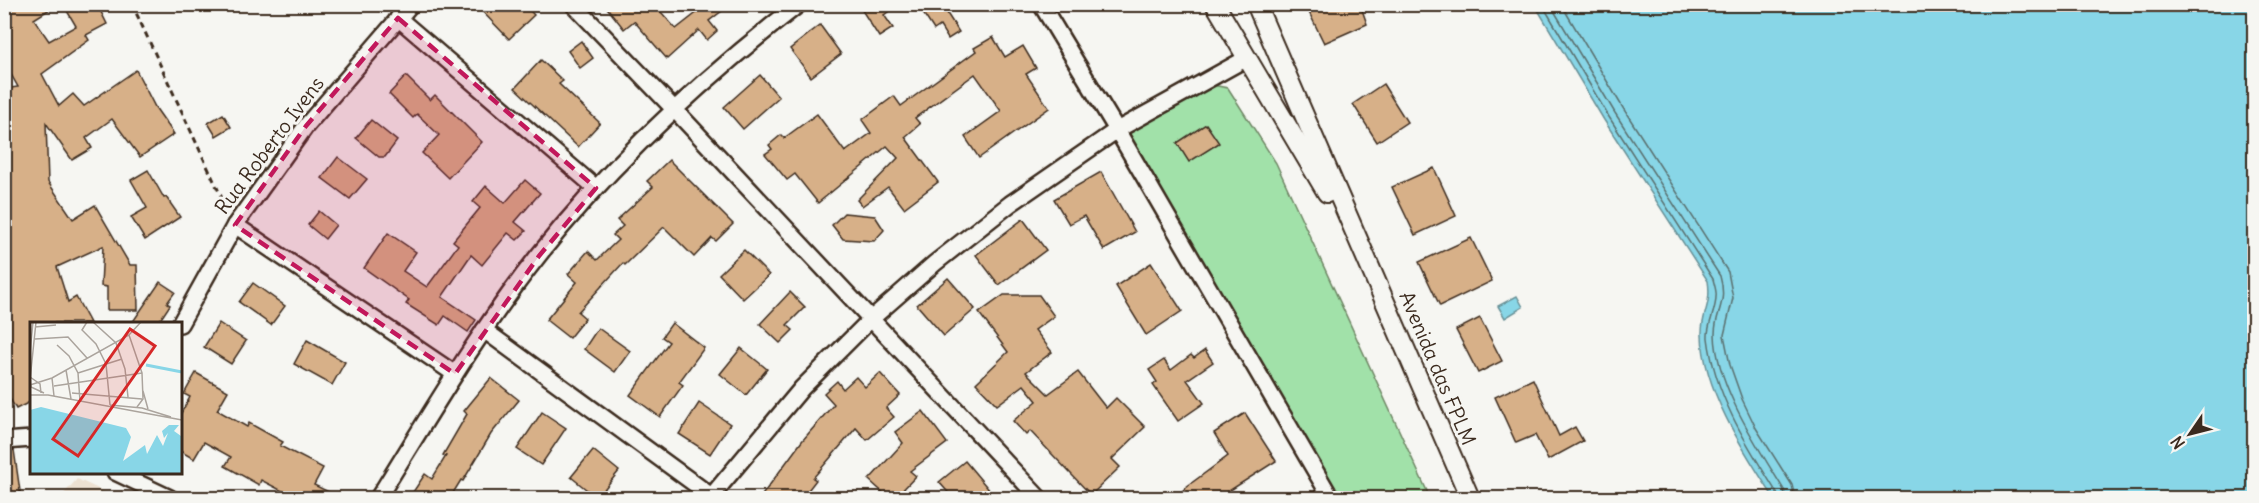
<svg xmlns="http://www.w3.org/2000/svg" width="2259" height="503" viewBox="0 0 2259 503" font-family="Delius,sans-serif">
  <style>
    .built { fill: #ede1d2 }
    .green { fill: #a1e1a9; stroke: #6e8664; stroke-width: 1.5 }
    .water { fill: #88d6e7; stroke: #699197; stroke-width: 1.5 }
    .lines { fill: none; stroke-linecap: round; stroke-linejoin: round }
    .shore { stroke: #5a6f6e; stroke-width: 1.5 }
    .building { fill: #d7b088; stroke: #3b2a1e; stroke-width: 1.5 }
    .minor-casing { stroke: #3b2a1e; stroke-width: 20 }
    .tertiary-casing { stroke: #3b2a1e; stroke-width: 22 }
    .path { stroke: #3b2a1e; stroke-width: 3; stroke-dasharray: 6 4.5; stroke-linecap: butt }
    .minor { stroke: #f6f6f2; stroke-width: 15 }
    .tertiary { stroke: #f6f6f2; stroke-width: 18 }
    .marked { fill: #c2185b; fill-opacity: 0.2; stroke: #c2185b; stroke-width: 4.5; stroke-dasharray: 12 8; stroke-linejoin: round }
    .labels { text-anchor: middle; dominant-baseline: central; stroke-width: 6; stroke-linejoin: round; paint-order: stroke }
    .street-label { font-size: 20px; fill: #3b2a1e; stroke: #f6f6f2 }
    .inset-river { fill: none; stroke: #88d6e7; stroke-width: 3 }
    .inset-road { fill: none; stroke: #aba49d; stroke-width: 1.5 }
    .view { fill: #d62828; fill-opacity: 0.15; stroke: #d62828; stroke-width: 3 }
    .inset-edge { fill: none; stroke: #3b2a1e; stroke-width: 3 }
  </style>
  <rect width="100%" height="100%" fill="#f6f6f2"/>
  <filter id="ink" filterUnits="userSpaceOnUse"><feTurbulence type="fractalNoise" baseFrequency=".0167" numOctaves="2"/><feDisplacementMap in="SourceGraphic" scale="12" xChannelSelector="R" yChannelSelector="G"/><feConvolveMatrix kernelMatrix="1 2 1 2 8 2 1 2 1" color-interpolation-filters="sRGB"/></filter>
  <g filter="url(#ink)">
    <polygon class="built" points="77,479 118,498 60,498"/>
    <polygon class="green" points="1207,84 1228,88 1276,163 1427,491 1428,498 1338,498 1127,139 1135,123"/>
    <g class="water">
      <path d="M 1535,5 L 2254,5 L 2254,498 L 1774,498 C 1745,453 1703,390 1702,335 C 1701,314 1712,306 1708,281 L 1604,120 Z"/>
      <polygon points="1517,296 1523,307 1505,318 1498,306"/>
    </g>
    <g class="lines">
      <g class="shore">
        <path d="M 1542,4 L 1609,117 L 1713,279 C 1714,284 1717,291 1716,297 C 1716,311 1707,324 1708,338 C 1715,396 1747,445 1777,493 L 1778,498"/>
        <path d="M 1550,4 L 1615,113 L 1720,276 C 1728,304 1715,311 1715,334 C 1716,386 1758,447 1784,490 L 1786,498"/>
        <polyline points="1561,4 1623,108 1728,272 1733,298 1724,335 1730,365 1742,399 1756,428 1792,485 1795,498"/>
      </g>
    </g>
    <g class="building">
      <polygon points="4,4 58,4 34,19 49,41 76,26 63,4 97,4 107,24 86,35 89,40 42,74 59,106 73,94 84,106 136,70 155,107 174,134 140,157 112,119 86,138 92,148 72,160 46,123 48,182 73,219 95,205 130,265 137,265 138,310 107,310 107,287 101,286 103,246 57,267 68,302 76,297 90,323 32,323 32,401 16,409 4,389 4,201 8,199 4,181 4,89 18,87 4,62"/>
      <polygon points="475,4 524,4 534,15 509,39"/>
      <polygon points="604,4 654,4 676,29 708,4 731,4 709,21 717,31 707,40 699,30 667,59 634,21 624,29"/>
      <polygon points="858,4 899,4 884,15 893,28 879,37"/>
      <polygon points="917,4 941,4 959,32 948,39 940,26 934,30"/>
      <polygon points="1305,4 1360,4 1367,24 1324,43"/>
      <polygon points="820,25 841,54 811,77 790,49"/>
      <polygon points="993,37 1005,57 1023,46 1036,68 1026,74 1049,108 979,158 965,137 1001,111 975,74 915,118 920,124 905,137 938,182 904,208 888,187 862,206 857,200 898,158 887,146 818,203 795,174 787,180 765,154 772,149 769,145 781,135 784,138 817,114 845,152 871,133 862,120 894,96 901,106 976,51 974,48"/>
      <polygon points="581,41 593,58 580,68 568,51"/>
      <polygon points="541,60 563,81 559,84 600,123 578,147 515,88"/>
      <polygon points="760,75 779,97 743,129 724,107"/>
      <polygon points="406,76 430,100 435,95 482,142 448,178 422,153 439,135 417,114 413,118 389,94"/>
      <polygon points="1383,84 1407,122 1377,142 1353,104"/>
      <polygon points="223,114 231,127 216,136 208,123"/>
      <polygon points="371,120 397,141 385,157 379,157 356,138"/>
      <polygon points="1206,124 1219,143 1189,162 1177,143"/>
      <polygon points="338,157 367,179 350,199 322,178"/>
      <polygon points="669,160 733,224 716,241 712,238 694,257 664,227 625,265 623,263 578,312 585,318 569,338 546,320 577,282 568,274 588,251 597,260 618,240 613,235 623,226 617,220 653,187 647,181"/>
      <polygon points="1434,168 1456,216 1415,235 1392,187"/>
      <polygon points="148,170 164,198 166,197 180,217 145,240 131,217 147,208 131,180"/>
      <polygon points="1101,172 1135,232 1104,250 1084,216 1069,224 1054,199"/>
      <polygon points="525,180 540,193 515,222 526,231 517,240 508,233 482,265 471,255 442,297 476,320 468,332 445,316 439,325 406,304 409,300 364,268 388,233 416,252 403,271 427,287 458,245 453,241 480,208 473,202 486,186 505,203"/>
      <polygon points="319,211 336,225 325,239 308,225"/>
      <polygon points="844,213 875,216 884,230 874,241 843,239 832,225"/>
      <polygon points="1023,219 1046,250 999,285 976,255"/>
      <polygon points="1471,238 1492,281 1440,306 1419,262"/>
      <polygon points="744,250 769,275 743,299 719,274"/>
      <polygon points="1151,263 1182,311 1146,335 1116,286"/>
      <polygon points="948,278 975,309 944,336 917,305"/>
      <polygon points="160,282 175,292 167,303 170,305 158,323 132,323"/>
      <polygon points="253,283 285,306 271,325 239,302"/>
      <polygon points="790,292 805,307 787,325 793,330 780,343 760,324"/>
      <polygon points="1004,295 1039,295 1054,316 1035,330 1052,352 1026,372 1048,394 1078,372 1106,408 1116,398 1145,427 1112,459 1120,467 1091,495 1030,431 1026,435 1013,421 1037,401 1024,385 997,405 976,383 1008,352 979,313"/>
      <polygon points="1480,318 1502,361 1478,373 1456,330"/>
      <polygon points="219,323 246,341 231,364 204,347"/>
      <polygon points="672,323 704,348 679,382 683,385 660,417 630,395 669,342 662,337"/>
      <polygon points="598,328 630,351 615,372 584,349"/>
      <polygon points="307,340 345,362 332,385 294,364"/>
      <polygon points="741,348 767,369 746,395 720,374"/>
      <polygon points="1205,350 1213,362 1187,380 1204,403 1178,421 1153,385 1157,382 1149,370 1164,360 1171,370 1191,355 1194,358"/>
      <polygon points="196,373 228,391 217,410 247,427 249,423 283,442 280,446 323,468 314,485 341,498 296,498 261,480 259,485 225,466 231,457 204,442 194,459 180,451 180,415 190,397 184,394"/>
      <polygon points="880,373 900,395 886,408 894,417 867,440 856,428 813,478 816,480 802,498 760,498 802,441 834,404 824,393 837,381 843,389 856,377 865,387"/>
      <polygon points="491,378 519,400 491,434 463,481 461,480 450,498 409,498 425,474 432,479 446,456 443,455 467,414 464,411"/>
      <polygon points="1533,379 1559,436 1575,427 1583,441 1548,460 1535,435 1516,443 1495,397"/>
      <polygon points="699,403 730,424 710,454 679,434"/>
      <polygon points="923,411 947,443 910,471 916,476 895,498 889,498 869,480 903,443 895,432"/>
      <polygon points="542,412 566,428 541,465 517,449"/>
      <polygon points="1245,413 1276,461 1218,498 1176,498 1186,487 1228,456 1214,433"/>
      <polygon points="14,450 21,498 4,498 4,451"/>
      <polygon points="593,450 619,471 597,498 571,477"/>
      <polygon points="965,461 996,498 953,498 939,482"/>
    </g>
    <g class="lines">
      <g class="minor-casing">
        <g id="minor">
          <polyline points="573,4 674,109 1039,498"/>
          <polyline points="1041,4 1117,130 1331,498"/>
          <polyline points="398,18 596,188"/>
          <polyline points="235,225 455,374"/>
          <polyline points="180,324 235,225 306,126 411,4"/>
          <polyline points="484,330 714,498"/>
          <polyline points="4,441 32,439"/>
          <polyline points="115,472 170,498"/>
          <path d="M 378,498 C 429,416 478,332 538,256 C 613,161 704,78 799,4"/>
          <polyline points="710,498 802,388 871,319 935,263 1010,204 1117,130 1247,58"/>
        </g>
      </g>
      <g class="tertiary-casing">
        <g id="tertiary">
          <polyline points="1215,4 1327,193"/>
          <polyline points="1256,4 1470,498"/>
        </g>
      </g>
      <polyline class="path" points="132,4 227,209"/>
      <use href="#minor" class="minor"/>
      <use href="#tertiary" class="tertiary"/>
    </g>
  </g>
  <path class="marked" d="M 398,18 L 596,188 L 539,256 L 455,374 L 235,225 L 306,126 Z"/>
  <g class="labels">
    <g class="street-label">
      <text transform="translate(269 145) rotate(-53)">Rua Roberto Ivens</text>
      <text transform="translate(1438 368) rotate(67)">Avenida das FPLM</text>
    </g>
  </g>
  <g transform="translate(30 322)">
    <rect width="152" height="152" fill="#f6f6f2"/>
    <path d="M 11,85 L 96,106 L 101,115 L 93,139 L 115,123 L 117,132 L 127,113 L 133,124 L 138,111 L 134,116 L 132,109 L 139,103 L 149,103 L 144,109 L 151,114 L 151,151 L 0,151 L 0,88 Z" fill="#88d6e7"/>
    <path class="inset-river" d="M 116,43 L 152,50"/>
    <path class="inset-road" d="M 6,0 L 0,58 L 1,65 L 14,71M 57,0 L 52,8 L 66,22 L 76,42 L 80,83M 63,0 L 86,21 L 95,47 L 98,75M 5,5 L 26,3M 99,13 L 112,51 L 113,77 L 107,85M 5,17 L 38,15 L 57,36M 27,23 L 39,34 L 48,51 L 50,79M 0,30 L 3,0M 36,48 L 41,77M 48,51 L 92,37M 0,55 L 10,62 L 11,71M 22,56 L 24,74M 0,63 L 22,56 L 99,13 L 111,0M 24,64 L 112,51M 113,69 L 118,87M 42,71 L 112,77M 1,73 L 18,73 L 152,98M 80,83 L 112,86 L 141,95"/>
    <path class="view" d="M 100,7 L 125,24 L 48,134 L 23,117 Z"/>
    <rect width="152" height="152" class="inset-edge"/>
  </g>
  <rect width="2259" height="503" fill="none" stroke="#f6f6f2" stroke-width="24"/>
  <rect x="12" y="12" width="2235" height="479" fill="none" stroke="#3b2a1e" stroke-width="2" filter="url(#ink)"/>
  <g transform="translate(2190 434) rotate(235)" stroke="#f6f6f2" stroke-width="4.5" paint-order="stroke">
  <path d="M0-4.5L10 22L0 15L-10 22Z" fill="#3b2a1e"/>
  <text y="-9" font-size="16" font-weight="bold" text-anchor="middle" fill="#3b2a1e">N</text>
  </g>
</svg>
